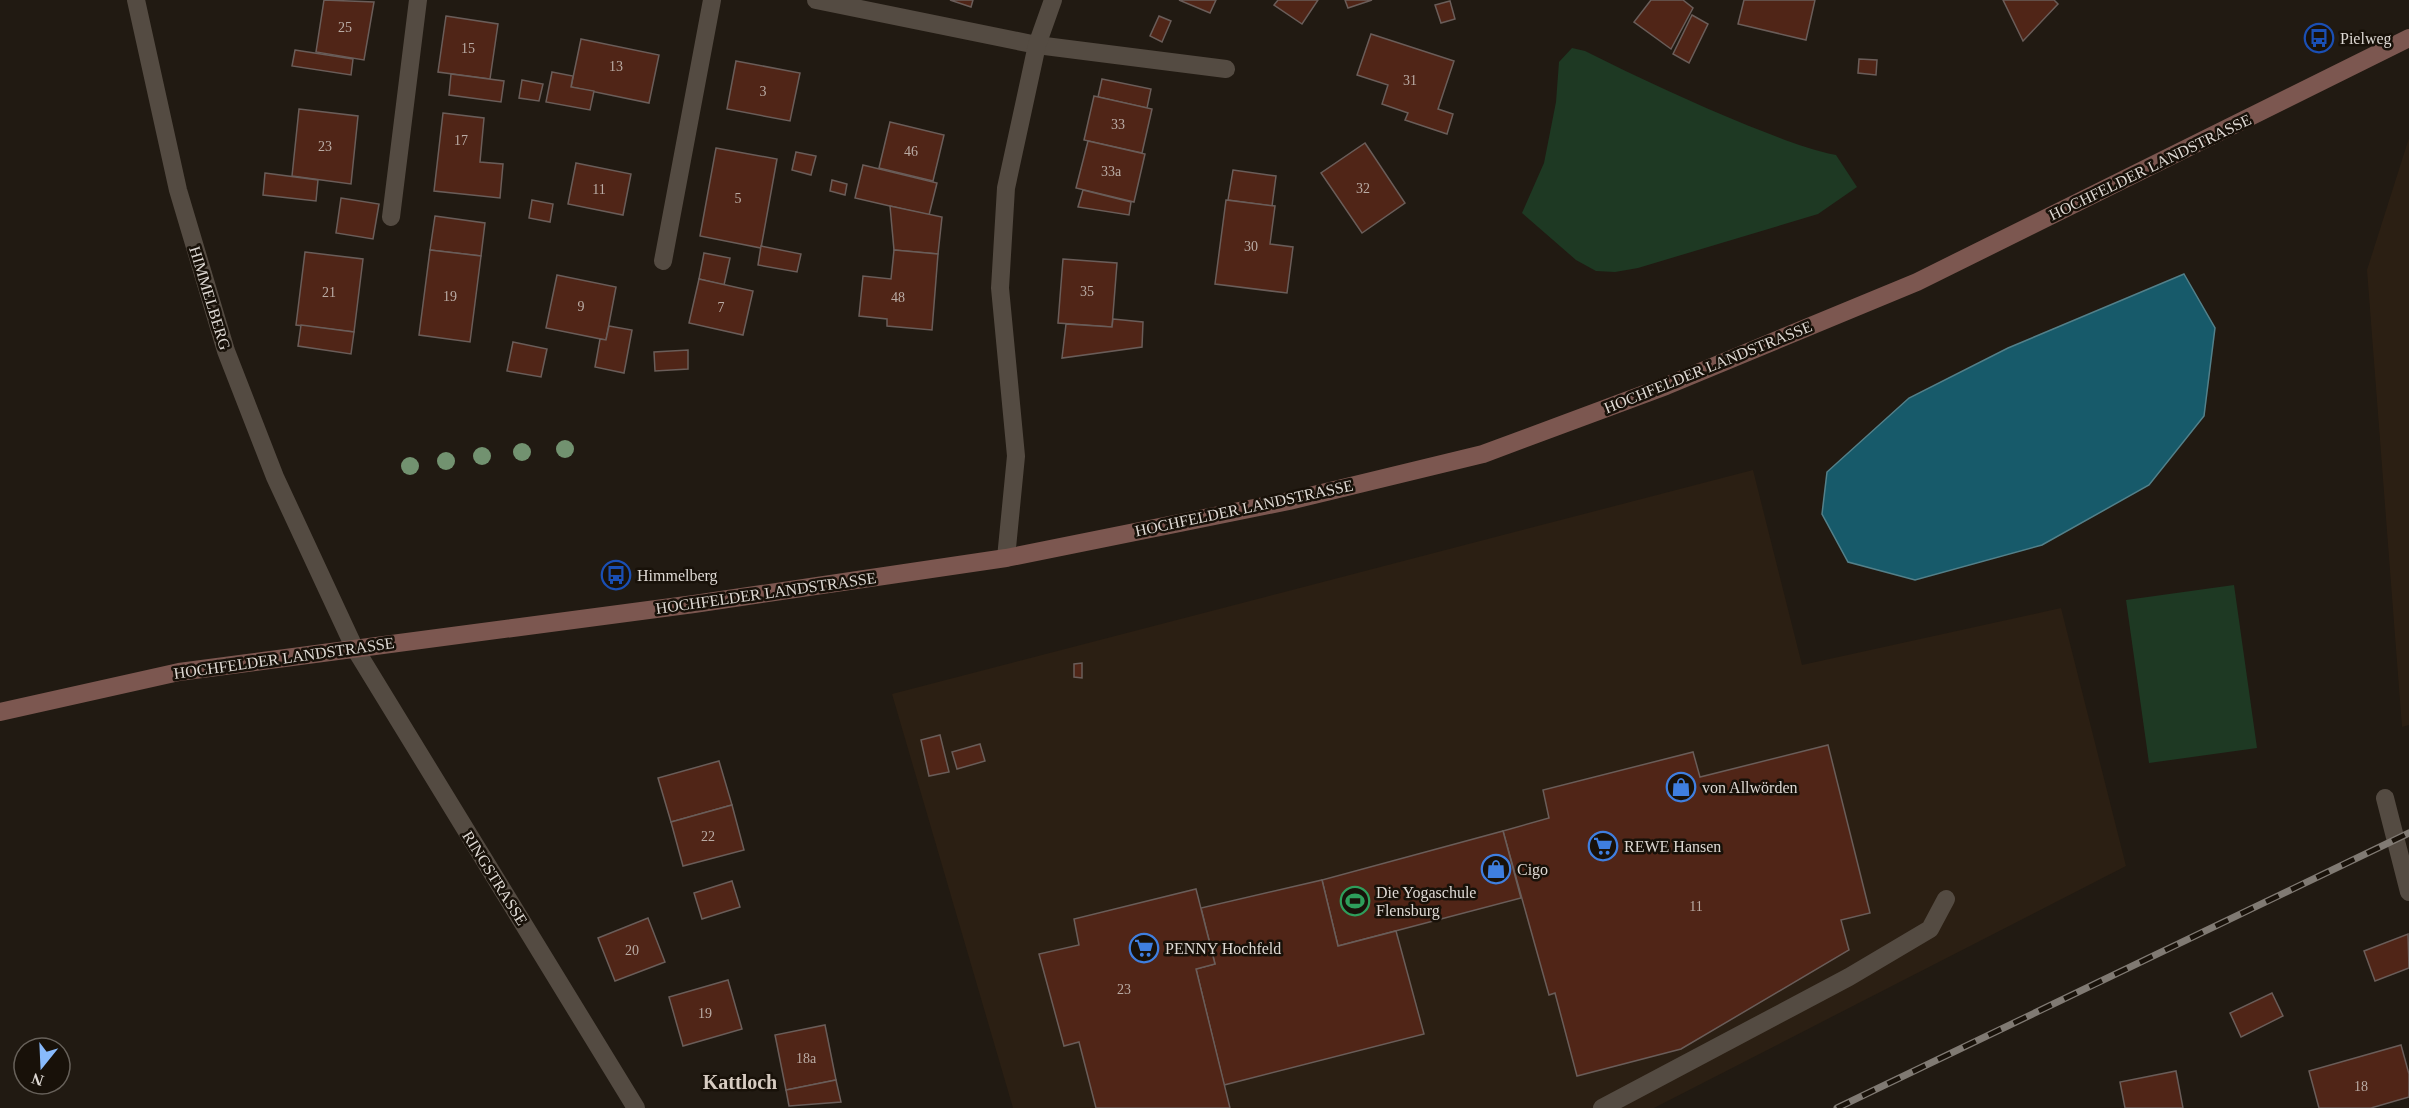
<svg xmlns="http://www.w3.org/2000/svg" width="2409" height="1108" viewBox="0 0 2409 1108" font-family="Georgia,serif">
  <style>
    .built { fill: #2b1f13 }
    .green { fill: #1e3923 }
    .water { fill: #175a6a; stroke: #53808a; stroke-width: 1.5 }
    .building { fill: #502517; stroke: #6a5d59; stroke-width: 1.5 }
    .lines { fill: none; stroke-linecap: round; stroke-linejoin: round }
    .lane { stroke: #544b42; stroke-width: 18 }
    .street { stroke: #544b42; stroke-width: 18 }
    .secondary { stroke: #7c5750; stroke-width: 18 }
    .rail-casing { stroke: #807a73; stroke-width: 7 }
    .rail { stroke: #181109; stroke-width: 4.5; stroke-dasharray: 14; stroke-linecap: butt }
    .tree { fill: #729270 }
    .labels { text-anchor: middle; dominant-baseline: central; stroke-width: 5; stroke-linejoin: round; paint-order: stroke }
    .number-label { font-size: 14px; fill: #baaca5 }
    .poi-label { font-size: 16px; fill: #ded9d4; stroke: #181109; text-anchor: start }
    .street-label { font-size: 16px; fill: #ded9d4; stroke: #181109 }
    .quarter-label { font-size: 20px; font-weight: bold; fill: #d7ccc2; stroke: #181109 }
  </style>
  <rect width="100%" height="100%" fill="#211a12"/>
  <g class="built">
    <polygon points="2409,138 2409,725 2402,727 2367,270"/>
    <polygon points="1753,470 1802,665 2061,608 2126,866 1654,1108 1013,1108 892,694"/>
  </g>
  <g class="green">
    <path d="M 1572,48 L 1585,51 C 1639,78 1693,103 1749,126 C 1778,137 1805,149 1836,155 L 1857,187 L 1818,214 L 1638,268 L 1615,272 L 1596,271 L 1576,260 L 1522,213 L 1544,163 L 1556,102 L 1559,62 Z"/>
    <polygon points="2234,585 2257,748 2149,763 2126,600"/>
  </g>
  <polygon class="water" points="2184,274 2215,328 2204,416 2149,485 2042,545 1915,580 1848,562 1822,514 1827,472 1909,398 2008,348"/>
  <g class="building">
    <polygon points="324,0 374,2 364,60 316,52"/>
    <polygon points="950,0 973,0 971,7"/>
    <polygon points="1179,0 1216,0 1210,13"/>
    <polygon points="1278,0 1318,0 1302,24 1274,5"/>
    <polygon points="1345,0 1372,0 1348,8"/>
    <polygon points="1651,0 1683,0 1693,8 1671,49 1634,22"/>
    <polygon points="1744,0 1815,0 1806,40 1738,24"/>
    <polygon points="2003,0 2054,0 2058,4 2023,41"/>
    <polygon points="1450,1 1455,19 1441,23 1435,5"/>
    <polygon points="1692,15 1708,24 1689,63 1673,54"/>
    <polygon points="446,16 498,24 490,79 438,72"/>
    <polygon points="1159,16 1171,21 1162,42 1150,36"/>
    <polygon points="1371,34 1454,61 1438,109 1453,114 1447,134 1405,120 1408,113 1382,104 1388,85 1357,75"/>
    <polygon points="581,39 659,55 649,103 571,87"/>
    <polygon points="295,50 353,59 351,75 292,66"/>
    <polygon points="1859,59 1877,60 1876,75 1858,73"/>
    <polygon points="736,61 800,73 790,121 727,109"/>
    <polygon points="552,72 573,76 571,87 594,91 590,110 546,102"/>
    <polygon points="451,74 504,81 501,102 449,95"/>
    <polygon points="1102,79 1151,89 1147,108 1098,97"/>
    <polygon points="522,80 543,84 539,101 519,98"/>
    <polygon points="1094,96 1152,109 1142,153 1084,140"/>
    <polygon points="299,109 358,116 351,184 292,176"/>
    <polygon points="443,113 484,118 480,162 503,164 500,198 434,191"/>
    <polygon points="890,122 944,135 933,181 879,168"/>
    <polygon points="1088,141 1145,154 1134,202 1076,188"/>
    <polygon points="1365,143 1405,203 1362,233 1321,173"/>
    <polygon points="716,148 777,159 761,248 700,236"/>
    <polygon points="796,152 816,156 811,175 792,170"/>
    <polygon points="576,163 631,174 623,215 568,204"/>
    <polygon points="863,165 937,183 929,215 855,198"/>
    <polygon points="1233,170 1276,176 1272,206 1228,200"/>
    <polygon points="265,173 318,180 316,201 263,195"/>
    <polygon points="832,180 847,184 845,195 830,191"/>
    <polygon points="1083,190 1131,202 1129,215 1078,207"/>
    <polygon points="341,198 379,204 373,239 336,233"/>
    <polygon points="532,200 553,204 550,222 529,218"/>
    <polygon points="1226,200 1275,206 1270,244 1293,247 1287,293 1215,284"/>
    <polygon points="890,206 942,217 938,254 894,250"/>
    <polygon points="435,216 485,223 481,256 430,250"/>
    <polygon points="761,246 801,254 797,272 758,265"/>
    <polygon points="430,250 481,256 470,342 419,335"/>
    <polygon points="894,250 938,254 932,330 887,326 887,319 859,316 863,276 891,279"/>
    <polygon points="305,252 363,259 354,332 296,325"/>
    <polygon points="704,253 730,258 724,285 699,279"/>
    <polygon points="1063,259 1117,263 1112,327 1058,323"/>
    <polygon points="557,275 616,287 606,340 546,328"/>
    <polygon points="699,279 753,291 743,335 689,323"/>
    <polygon points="1113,319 1143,322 1142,347 1062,358 1066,324 1112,327"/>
    <polygon points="301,325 354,332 351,354 298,346"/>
    <polygon points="609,326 632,330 624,373 595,367 600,339 606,340"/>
    <polygon points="513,342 547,349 541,377 507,371"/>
    <polygon points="688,350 688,369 655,371 654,352"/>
    <polygon points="1082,663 1082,678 1074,677 1074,664"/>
    <polygon points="940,735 949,772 929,776 921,740"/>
    <polygon points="980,744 985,761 957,769 952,752"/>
    <polygon points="1828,745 1870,913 1841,920 1849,950 1681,1049 1577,1076 1555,993 1549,995 1503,831 1549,818 1543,790 1693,752 1700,777"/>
    <polygon points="719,761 732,805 671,822 658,778"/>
    <polygon points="732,805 744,850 683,866 671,822"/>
    <polygon points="1503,831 1521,898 1338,946 1322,880"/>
    <polygon points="1322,880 1338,946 1396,931 1424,1034 1224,1085 1196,969 1215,964 1201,908"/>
    <polygon points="732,881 740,907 702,919 694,893"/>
    <polygon points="1196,889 1215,964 1196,969 1230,1108 1096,1108 1079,1042 1064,1046 1039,954 1079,945 1074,919"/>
    <polygon points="648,918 665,962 615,981 598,938"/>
    <polygon points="2408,934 2409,968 2375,981 2364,951"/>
    <polygon points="728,980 742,1029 683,1046 669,997"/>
    <polygon points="2272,993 2283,1016 2241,1037 2230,1013"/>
    <polygon points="825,1025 836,1080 786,1090 775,1035"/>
    <polygon points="2401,1045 2409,1074 2409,1097 2371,1108 2319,1108 2309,1071"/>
    <polygon points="2176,1071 2183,1108 2125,1108 2120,1082"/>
    <polygon points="836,1080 841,1102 789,1106 786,1090"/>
  </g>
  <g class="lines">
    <polyline class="lane" points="1602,1108 1849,977 1930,929 1946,899"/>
    <g class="street">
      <polyline points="136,0 178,190 226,351 275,477 354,647 636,1108"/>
      <polyline points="816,0 1037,45 1226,69"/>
      <polyline points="391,217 418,0"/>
      <polyline points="663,261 712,0"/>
      <polyline points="1006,558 1016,456 1000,288 1006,188 1037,45 1053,0"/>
      <polyline points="2385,798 2409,892"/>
    </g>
    <polyline class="secondary" points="0,712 179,672 694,604 1006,558 1289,501 1483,454 1666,386 1917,282 2409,38"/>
    <g class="rail-casing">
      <polyline id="rail" points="1837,1108 2409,833"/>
    </g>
    <use href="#rail" class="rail"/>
  </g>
  <g class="tree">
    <circle cx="565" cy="449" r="9"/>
    <circle cx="522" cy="452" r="9"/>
    <circle cx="482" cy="456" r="9"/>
    <circle cx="446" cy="461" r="9"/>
    <circle cx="410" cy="466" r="9"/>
  </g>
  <defs>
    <g id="bus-ring" transform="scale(1.5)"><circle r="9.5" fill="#181109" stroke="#1a4fb4" stroke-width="1.5"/><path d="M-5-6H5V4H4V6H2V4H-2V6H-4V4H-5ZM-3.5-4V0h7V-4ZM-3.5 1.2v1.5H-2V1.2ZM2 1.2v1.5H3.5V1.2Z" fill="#1a4fb4"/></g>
    <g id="shop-ring" transform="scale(1.5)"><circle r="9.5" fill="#181109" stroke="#3f7fe0" stroke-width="1.5"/><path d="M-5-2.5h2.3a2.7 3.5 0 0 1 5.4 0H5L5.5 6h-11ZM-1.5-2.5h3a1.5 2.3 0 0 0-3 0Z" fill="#3f7fe0"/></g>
    <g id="supermarket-ring" transform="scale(1.5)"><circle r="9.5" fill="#181109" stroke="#3f7fe0" stroke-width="1.5"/><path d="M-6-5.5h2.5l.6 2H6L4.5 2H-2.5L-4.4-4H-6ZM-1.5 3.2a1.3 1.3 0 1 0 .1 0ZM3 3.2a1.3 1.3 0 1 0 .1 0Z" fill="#3f7fe0"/></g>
    <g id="stadium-ring" transform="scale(1.5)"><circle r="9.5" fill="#181109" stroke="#2e9e5b" stroke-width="1.5"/><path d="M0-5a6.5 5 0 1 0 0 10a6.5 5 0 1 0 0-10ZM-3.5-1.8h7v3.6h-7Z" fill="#2e9e5b"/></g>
  </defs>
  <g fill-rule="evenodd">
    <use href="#bus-ring" x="2319" y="38"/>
    <use href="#bus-ring" x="616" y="575"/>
    <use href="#shop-ring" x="1681" y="787"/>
    <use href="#supermarket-ring" x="1603" y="846"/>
    <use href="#shop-ring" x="1496" y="869"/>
    <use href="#stadium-ring" x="1355" y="901"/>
    <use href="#supermarket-ring" x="1144" y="948"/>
  </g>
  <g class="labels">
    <g class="number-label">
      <text x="345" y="27">25</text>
      <text x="468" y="48">15</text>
      <text x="616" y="66">13</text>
      <text x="1410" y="80">31</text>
      <text x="763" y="91">3</text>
      <text x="1118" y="124">33</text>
      <text x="461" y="140">17</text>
      <text x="325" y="146">23</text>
      <text x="911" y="151">46</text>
      <text x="1111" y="171">33a</text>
      <text x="1363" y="188">32</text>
      <text x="599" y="189">11</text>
      <text x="738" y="198">5</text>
      <text x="1251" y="246">30</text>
      <text x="1087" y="291">35</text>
      <text x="329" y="292">21</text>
      <text x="450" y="296">19</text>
      <text x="898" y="297">48</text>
      <text x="581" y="306">9</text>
      <text x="721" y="307">7</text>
      <text x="708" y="836">22</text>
      <text x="1696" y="906">11</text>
      <text x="632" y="950">20</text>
      <text x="1124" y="989">23</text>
      <text x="705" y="1013">19</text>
      <text x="806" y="1058">18a</text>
      <text x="2361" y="1086">18</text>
    </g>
    <g class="poi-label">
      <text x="2340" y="38">Pielweg</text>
      <text x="637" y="575">Himmelberg</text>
      <text x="1702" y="787">von Allwörden</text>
      <text x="1624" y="846">REWE Hansen</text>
      <text x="1517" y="869">Cigo</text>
      <text x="1376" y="892">Die Yogaschule<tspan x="1376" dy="18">Flensburg</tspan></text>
      <text x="1165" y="948">PENNY Hochfeld</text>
    </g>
    <g class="street-label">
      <text transform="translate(2150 167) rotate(-26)">HOCHFELDER LANDSTRASSE</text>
      <text transform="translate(210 298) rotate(73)">HIMMELBERG</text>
      <text transform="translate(1708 367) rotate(-22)">HOCHFELDER LANDSTRASSE</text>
      <text transform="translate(1244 508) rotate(-12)">HOCHFELDER LANDSTRASSE</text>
      <text transform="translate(766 593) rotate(-8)">HOCHFELDER LANDSTRASSE</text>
      <text transform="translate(284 658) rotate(-8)">HOCHFELDER LANDSTRASSE</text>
      <text transform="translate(495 878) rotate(58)">RINGSTRASSE</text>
    </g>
    <g class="quarter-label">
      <text x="740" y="1082">Kattloch</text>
    </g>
  </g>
  <g transform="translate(42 1066) rotate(198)"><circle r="28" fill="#181109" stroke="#67615a" stroke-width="1.5"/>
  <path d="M0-4.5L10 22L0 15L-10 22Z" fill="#88bafc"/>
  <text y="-9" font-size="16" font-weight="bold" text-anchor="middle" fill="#ded9d4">N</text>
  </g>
</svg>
